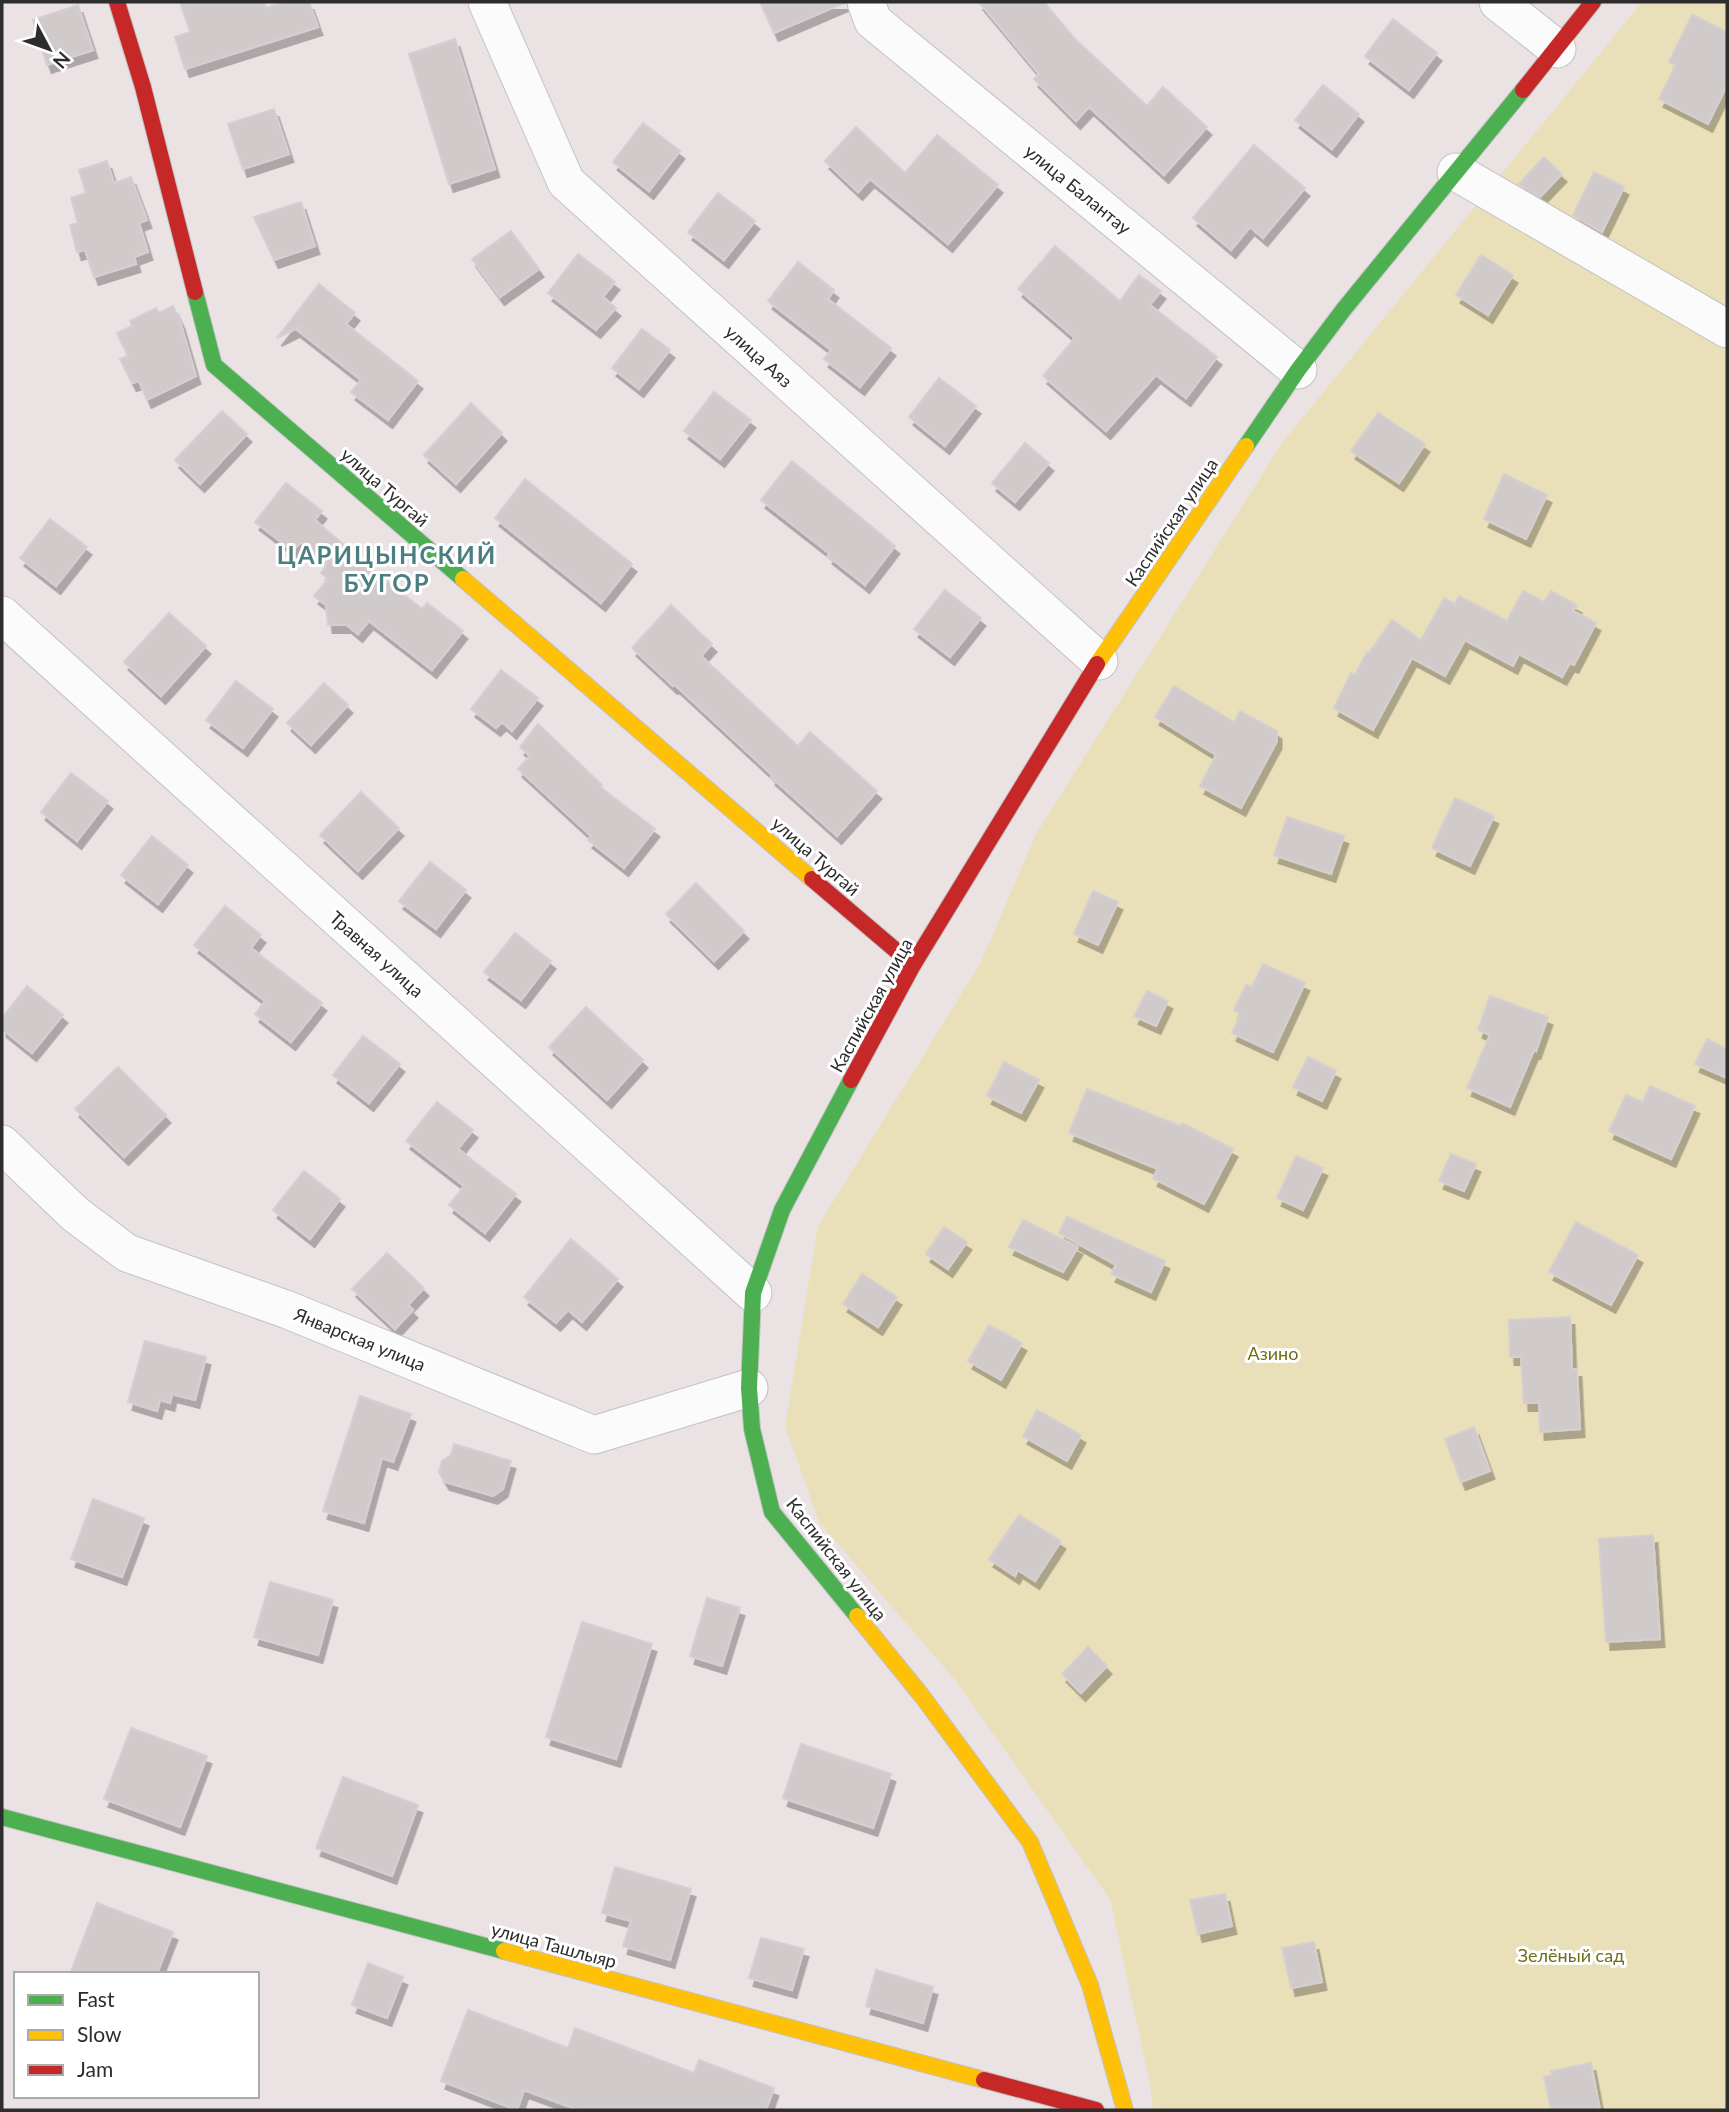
<svg xmlns="http://www.w3.org/2000/svg" width="1729" height="2112" viewBox="0 0 1729 2112" font-family="Lato,sans-serif">
  <style>
    .green { fill: #e9e0ba }
    .building { fill: #d0cacb; stroke: #d6ced0; stroke-width: 2; filter: url(#shadow) }
    .lines { fill: none; stroke-linecap: round; stroke-linejoin: round }
    .street-casing { stroke: #c2c2c2; stroke-width: 39 }
    .fast-casing { stroke: #c2c2c2; stroke-width: 18 }
    .slow-casing { stroke: #c2c2c2; stroke-width: 18 }
    .jam-casing { stroke: #c2c2c2; stroke-width: 18 }
    .street { stroke: #fcfbfb; stroke-width: 37 }
    .fast { stroke: #4caf50; stroke-width: 16 }
    .slow { stroke: #ffc107; stroke-width: 16 }
    .jam { stroke: #c62828; stroke-width: 16 }
    .labels { text-anchor: middle; dominant-baseline: central; stroke-width: 6; stroke-linejoin: round; paint-order: stroke }
    .street-label { font-size: 18px; fill: #2d2d2d; stroke: #fff }
    .park-label { font-size: 18px; fill: #6f6f17; stroke: #fff }
    .district-label { font-size: 24px; font-weight: bold; letter-spacing: 2px; fill: #4a7e80; stroke: #fff }
  </style>
  <defs>
    <filter id="shadow"><feDropShadow dx="4.5" dy="8" stdDeviation="0" flood-color="#0004"/></filter>
  </defs>
  <rect width="100%" height="100%" fill="#ebe2e4"/>
  <polygon class="green" points="1642,2 1727,2 1727,2110 1153,2110 1150,2084 1110,1899 955,1680 819,1522 785,1426 818,1226 981,962 1036,834 1282,443"/>
  <g class="building">
    <polygon points="180,2 264,2 266,8 285,2 309,2 318,27 185,69 175,37 190,32"/>
    <polygon points="760,2 846,2 774,33"/>
    <polygon points="979,2 1044,2 1074,38 1147,106 1163,87 1207,127 1164,175 1089,107 1076,121 1034,79 1039,74"/>
    <polygon points="78,5 93,50 47,65 33,20"/>
    <polygon points="1692,15 1727,32 1727,85 1708,124 1659,99 1676,65 1669,62"/>
    <polygon points="1393,19 1437,53 1409,90 1365,56"/>
    <polygon points="455,39 495,169 449,184 409,54"/>
    <polygon points="1323,85 1359,114 1332,149 1295,120"/>
    <polygon points="274,109 289,154 243,169 228,124"/>
    <polygon points="643,123 680,151 649,191 613,162"/>
    <polygon points="856,127 905,173 937,135 998,185 948,244 870,179 858,192 825,161"/>
    <polygon points="1254,145 1305,188 1263,238 1250,227 1231,250 1193,218"/>
    <polygon points="1544,157 1562,174 1540,197 1519,184"/>
    <polygon points="107,161 114,183 131,177 147,220 139,223 148,252 134,257 136,264 94,277 85,250 77,252 70,225 78,223 71,198 86,193 79,170"/>
    <polygon points="1594,172 1624,187 1602,232 1573,215"/>
    <polygon points="718,193 755,221 724,260 688,232"/>
    <polygon points="301,202 315,246 274,260 254,217"/>
    <polygon points="511,231 539,269 500,297 472,259"/>
    <polygon points="1055,246 1120,301 1139,275 1161,291 1150,305 1217,357 1186,398 1156,375 1106,431 1043,376 1075,338 1018,289"/>
    <polygon points="578,254 615,282 603,297 616,308 596,330 548,293"/>
    <polygon points="1481,255 1513,275 1488,315 1456,295"/>
    <polygon points="798,262 834,290 828,299 891,348 860,387 824,359 831,350 768,301"/>
    <polygon points="319,284 355,313 346,324 418,381 388,420 351,392 361,380 297,330 301,326 277,338"/>
    <polygon points="173,306 180,321 196,376 147,400 139,381 132,383 120,359 128,356 117,333 132,326 130,321 156,308 159,313"/>
    <polygon points="642,329 670,350 639,389 612,368"/>
    <polygon points="939,378 976,406 945,446 909,417"/>
    <polygon points="714,392 751,420 720,459 684,431"/>
    <polygon points="471,403 502,433 456,484 424,455"/>
    <polygon points="222,411 247,434 200,484 175,460"/>
    <polygon points="1378,413 1425,444 1399,483 1351,451"/>
    <polygon points="1025,443 1049,463 1015,502 992,483"/>
    <polygon points="792,461 895,546 865,585 828,556 830,554 761,500"/>
    <polygon points="1504,474 1547,495 1526,539 1484,519"/>
    <polygon points="525,479 632,564 601,603 495,518"/>
    <polygon points="286,483 322,511 315,520 362,561 422,609 427,603 463,631 432,670 369,621 358,634 347,625 328,625 326,605 314,596 328,579 321,573 327,564 301,542 293,551 255,522"/>
    <polygon points="50,519 87,547 56,586 20,558"/>
    <polygon points="945,590 981,618 950,657 914,629"/>
    <polygon points="1523,591 1544,602 1551,591 1577,605 1573,611 1596,623 1574,665 1570,663 1562,677 1519,654 1513,666 1465,640 1445,676 1412,658 1373,730 1334,708 1351,673 1355,675 1367,652 1369,653 1392,620 1421,640 1444,598 1455,604 1459,596 1507,621"/>
    <polygon points="671,605 712,644 701,656 798,746 810,732 877,791 837,836 771,777 772,775 675,685 673,686 632,648"/>
    <polygon points="169,613 206,646 161,696 124,662"/>
    <polygon points="501,670 538,698 512,731 502,722 496,728 471,709"/>
    <polygon points="236,681 273,709 243,748 206,720"/>
    <polygon points="324,683 348,705 311,745 287,723"/>
    <polygon points="1174,686 1234,722 1240,711 1277,731 1277,741 1241,808 1200,786 1216,755 1155,717"/>
    <polygon points="538,724 602,785 600,787 655,829 624,868 588,840 591,836 518,769 530,756 520,747"/>
    <polygon points="71,773 108,801 77,841 41,812"/>
    <polygon points="361,792 399,828 358,871 320,835"/>
    <polygon points="1455,798 1494,816 1470,866 1432,848"/>
    <polygon points="1287,817 1344,836 1331,874 1274,855"/>
    <polygon points="152,836 188,865 158,904 121,875"/>
    <polygon points="430,862 466,890 436,929 399,901"/>
    <polygon points="696,883 744,931 714,961 666,914"/>
    <polygon points="1093,891 1118,902 1098,945 1074,934"/>
    <polygon points="225,906 261,935 251,948 322,1003 291,1042 255,1014 265,1001 194,945"/>
    <polygon points="515,933 551,961 521,1000 484,972"/>
    <polygon points="1263,964 1305,983 1273,1052 1232,1033 1241,1014 1234,1010 1246,985 1252,987"/>
    <polygon points="27,986 63,1015 32,1053 2,1029 2,1018"/>
    <polygon points="1147,991 1168,1001 1156,1026 1134,1016"/>
    <polygon points="1490,996 1548,1017 1536,1051 1534,1050 1510,1107 1467,1088 1490,1035 1478,1030"/>
    <polygon points="586,1007 643,1060 607,1100 549,1047"/>
    <polygon points="363,1036 400,1064 369,1103 333,1075"/>
    <polygon points="1707,1039 1727,1049 1727,1078 1695,1064"/>
    <polygon points="1308,1057 1336,1071 1322,1101 1293,1087"/>
    <polygon points="1004,1062 1039,1080 1021,1113 987,1096"/>
    <polygon points="118,1067 166,1115 124,1157 75,1109"/>
    <polygon points="1650,1086 1695,1106 1671,1159 1609,1131 1626,1095 1643,1102"/>
    <polygon points="1087,1089 1180,1126 1182,1123 1233,1149 1204,1204 1153,1178 1158,1169 1069,1133"/>
    <polygon points="437,1102 473,1130 458,1149 516,1194 485,1233 449,1205 464,1186 406,1141"/>
    <polygon points="1451,1154 1476,1164 1464,1191 1439,1181"/>
    <polygon points="1296,1156 1323,1168 1303,1210 1277,1198"/>
    <polygon points="304,1171 340,1199 310,1239 273,1210"/>
    <polygon points="1067,1217 1165,1261 1151,1292 1111,1274 1116,1265 1059,1233"/>
    <polygon points="1023,1220 1078,1247 1063,1272 1009,1247"/>
    <polygon points="1576,1222 1638,1255 1611,1305 1549,1272"/>
    <polygon points="944,1227 967,1242 948,1269 926,1254"/>
    <polygon points="571,1239 618,1279 582,1322 568,1310 556,1323 524,1297"/>
    <polygon points="387,1253 424,1288 408,1305 413,1310 395,1329 352,1289"/>
    <polygon points="862,1274 897,1297 878,1327 843,1304"/>
    <polygon points="1570,1317 1572,1369 1577,1369 1580,1429 1540,1432 1539,1403 1524,1403 1521,1357 1510,1357 1509,1320"/>
    <polygon points="989,1325 1022,1343 1001,1380 968,1361"/>
    <polygon points="145,1341 206,1357 195,1400 172,1394 170,1403 160,1400 157,1411 128,1402"/>
    <polygon points="360,1396 411,1414 393,1462 382,1458 364,1523 323,1511"/>
    <polygon points="1037,1410 1081,1435 1067,1461 1023,1436"/>
    <polygon points="1474,1427 1490,1471 1461,1482 1445,1439"/>
    <polygon points="454,1444 511,1461 503,1489 493,1496 445,1482 439,1472 442,1461 451,1455"/>
    <polygon points="93,1499 144,1518 122,1577 71,1559"/>
    <polygon points="1019,1515 1061,1541 1035,1581 1018,1570 1015,1576 989,1559"/>
    <polygon points="1653,1535 1660,1639 1606,1642 1599,1539"/>
    <polygon points="270,1582 333,1600 318,1655 254,1637"/>
    <polygon points="707,1598 740,1608 722,1666 690,1656"/>
    <polygon points="582,1622 652,1644 616,1759 546,1737"/>
    <polygon points="1088,1647 1107,1666 1081,1693 1062,1674"/>
    <polygon points="131,1728 207,1756 180,1827 104,1799"/>
    <polygon points="801,1744 891,1774 873,1828 783,1798"/>
    <polygon points="343,1777 418,1805 392,1876 316,1848"/>
    <polygon points="615,1867 691,1889 670,1960 623,1946 631,1921 602,1913"/>
    <polygon points="1225,1894 1232,1926 1198,1934 1190,1900"/>
    <polygon points="97,1903 173,1932 157,1974 70,1974"/>
    <polygon points="761,1938 804,1949 792,1990 749,1978"/>
    <polygon points="1314,1942 1322,1982 1291,1988 1282,1948"/>
    <polygon points="368,1963 403,1977 387,2018 352,2005"/>
    <polygon points="876,1970 933,1987 923,2023 866,2006"/>
    <polygon points="468,2010 568,2048 575,2028 694,2073 699,2060 774,2088 766,2110 578,2110 524,2090 517,2110 441,2081"/>
    <polygon points="1591,2063 1600,2110 1551,2110 1544,2077 1552,2075 1551,2071"/>
  </g>
  <g class="lines">
    <g class="street-casing">
      <g id="street">
        <polyline points="487,2 566,182 1099,661"/>
        <polyline points="866,2 873,21 1298,370"/>
        <polyline points="1498,2 1557,49"/>
        <polyline points="1456,172 1727,329"/>
        <polyline points="2,615 753,1293"/>
        <polyline points="2,1144 75,1214 127,1253 288,1310 594,1435 749,1388"/>
      </g>
    </g>
    <g class="fast-casing">
      <g id="fast">
        <polyline points="195,292 214,365 463,579"/>
        <polyline points="1246,446 1298,370 1344,309 1523,90"/>
        <polyline points="851,1080 782,1210 753,1293 749,1388 752,1429 772,1512 857,1616"/>
        <polyline points="2,1817 504,1951"/>
      </g>
    </g>
    <g class="slow-casing">
      <g id="slow">
        <polyline points="463,579 812,879"/>
        <polyline points="1097,664 1246,446"/>
        <polyline points="857,1616 922,1696 1030,1842 1090,1985 1125,2110"/>
        <polyline points="504,1951 984,2080"/>
      </g>
    </g>
    <g class="jam-casing">
      <g id="jam">
        <polyline points="117,2 143,87 195,292"/>
        <polyline points="1523,90 1593,2"/>
        <polyline points="812,879 913,965"/>
        <polyline points="851,1080 913,965 1097,664"/>
        <polyline points="984,2080 1096,2110"/>
      </g>
    </g>
    <use href="#street" class="street"/>
    <use href="#fast" class="fast"/>
    <use href="#slow" class="slow"/>
    <use href="#jam" class="jam"/>
  </g>
  <g class="labels">
    <g class="street-label">
      <text transform="translate(1078 189) rotate(39)">улица Балантау</text>
      <text transform="translate(759 356) rotate(42)">улица Аяз</text>
      <text transform="translate(385 487) rotate(41)">улица Тургай</text>
      <text transform="translate(1171 522) rotate(-56)">Каспийская улица</text>
      <text transform="translate(816 856) rotate(41)">улица Тургай</text>
      <text transform="translate(377 954) rotate(42)">Травная улица</text>
      <text transform="translate(871 1005) rotate(-61)">Каспийская улица</text>
      <text transform="translate(360 1339) rotate(22)">Январская улица</text>
      <text transform="translate(837 1559) rotate(52)">Каспийская улица</text>
      <text transform="translate(554 1945) rotate(15)">улица Ташлыяр</text>
    </g>
    <g class="park-label">
      <text x="1273" y="1353">Азино</text>
      <text x="1571" y="1955">Зелёный сад</text>
    </g>
    <g class="district-label">
      <text x="387" y="554">ЦАРИЦЫНСКИЙ<tspan x="387" dy="28">БУГОР</tspan></text>
    </g>
  </g>
  <rect width="1729" height="2112" fill="none" stroke="#2d2d2d" stroke-width="7"/>
  <rect x="14" y="1972" width="245" height="126" fill="#ffffff" stroke="#ababab" stroke-width="2"/>
  <rect x="28" y="1995" width="35" height="10" fill="#4caf50" stroke="#ababab" stroke-width="2"/>
  <text x="77" y="2007" font-size="21" fill="#2d2d2d">Fast</text>
  <rect x="28" y="2030" width="35" height="10" fill="#ffc107" stroke="#ababab" stroke-width="2"/>
  <text x="77" y="2042" font-size="21" fill="#2d2d2d">Slow</text>
  <rect x="28" y="2065" width="35" height="10" fill="#c62828" stroke="#ababab" stroke-width="2"/>
  <text x="77" y="2077" font-size="21" fill="#2d2d2d">Jam</text>
  <g transform="translate(49 49) rotate(131)" stroke="#ffffff" stroke-width="5" paint-order="stroke">
  <path d="M0-5L12 26L0 18L-12 26Z" fill="#2d2d2d"/>
  <text y="-10" font-size="19" font-weight="bold" text-anchor="middle" fill="#2d2d2d">N</text>
  </g>
</svg>
